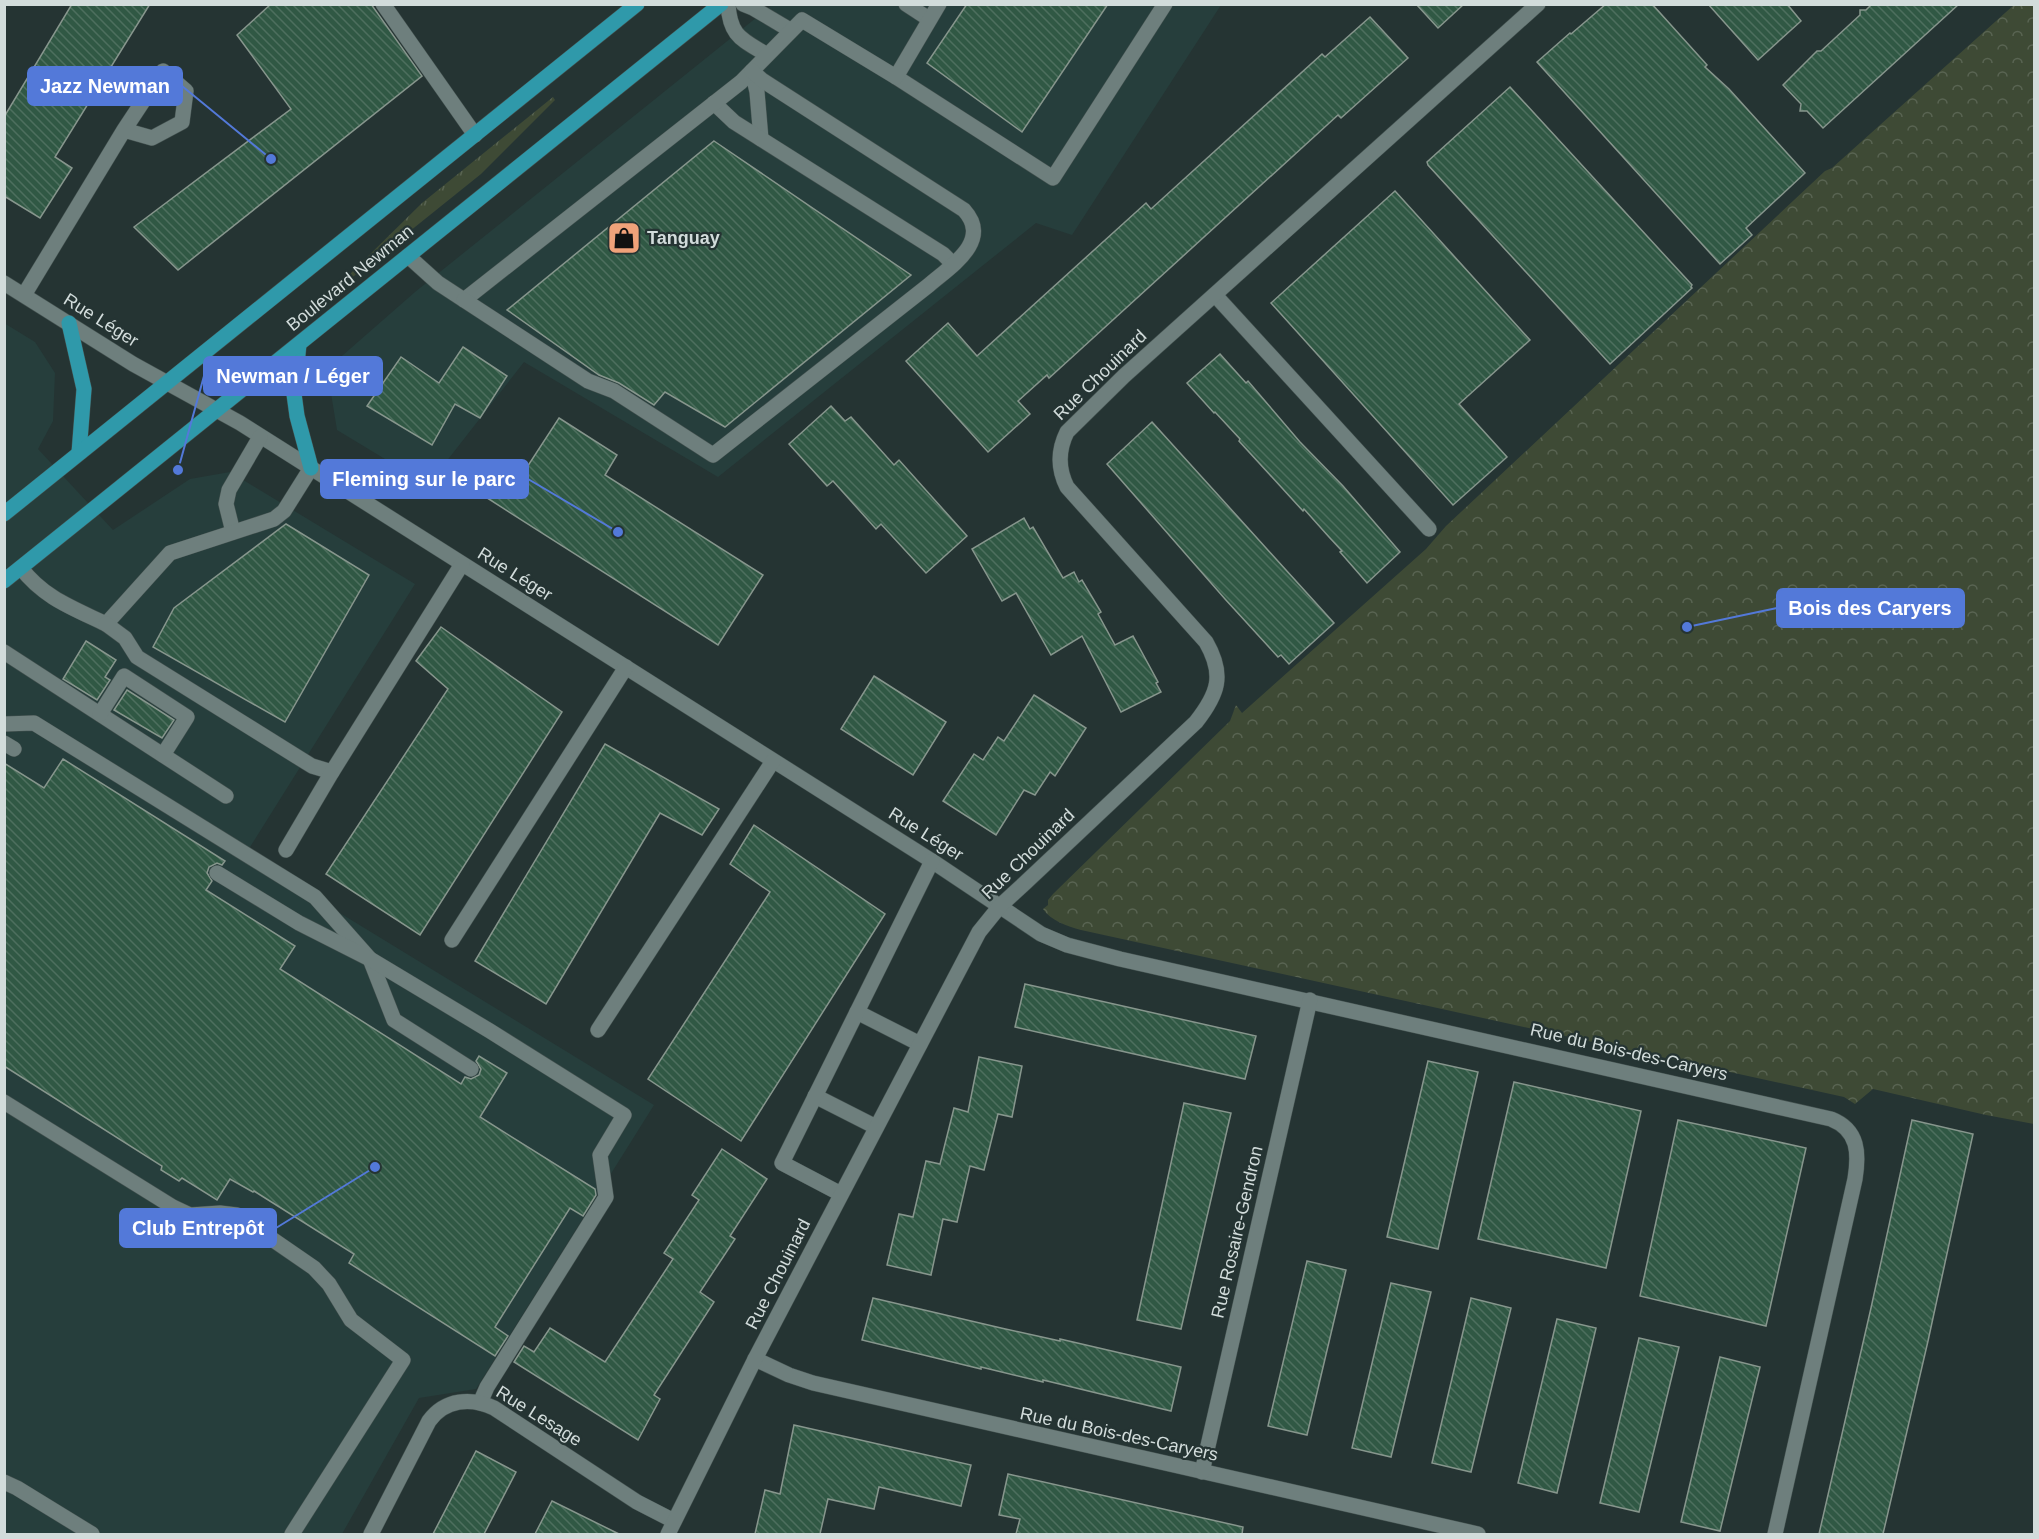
<svg xmlns="http://www.w3.org/2000/svg" width="2039" height="1539" viewBox="0 0 2039 1539" font-family="Helvetica,sans-serif">
  <style>
    .built { fill: #263e3c }
    .grass { fill: url(#grass-tufts) }
    .forest { fill: url(#forest-crowns) }
    .building { fill: url(#building-back-hatch); stroke: #87968d; stroke-width: 1.5 }
    .lines { fill: none; stroke-linecap: round; stroke-linejoin: round }
    .minor-casing { stroke: #445250; stroke-width: 16 }
    .major-casing { stroke: #445250; stroke-width: 16 }
    .minor { stroke: #6e7f7d; stroke-width: 15 }
    .major { stroke: #2f99aa; stroke-width: 15 }
    .labels { text-anchor: middle; dominant-baseline: central; stroke-width: 4.5; stroke-linejoin: round; paint-order: stroke }
    .poi-label { font-size: 18px; font-weight: bold; fill: #d2dcdb; stroke: #253433; text-anchor: start }
    .street-label { font-size: 18px; fill: #d2dcdb; stroke: #253433 }
    .leader { fill: none; stroke: #5379d9; stroke-width: 2 }
    .callout-dot { fill: #5379d9; stroke: #253433; stroke-width: 2 }
    .callout { fill: #5379d9; stroke: #5379d9; stroke-width: 2 }
    .callout-label { font-size: 20px; text-anchor: middle; font-weight: bold; fill: #fff }
  </style>
  <defs>
    <pattern id="grass-tufts" width="24" height="20" patternUnits="userSpaceOnUse" patternTransform="scale(1.5)"><rect width="24" height="20" fill="#3e4a35"/><path d="M3 7l-1-3M5 7V3M7 7l1-3M15 17l-1-3M17 17v-4M19 17l1-3" fill="none" stroke="#596452"/></pattern>
    <pattern id="forest-crowns" width="20" height="18" patternUnits="userSpaceOnUse" patternTransform="scale(1.5)"><rect width="20" height="18" fill="#3e4a35"/><path d="M2 6a3 3 0 1 1 6 0M12 15a3 3 0 1 1 6 0" fill="none" stroke="#596452"/></pattern>
    <pattern id="building-back-hatch" width="6" height="6" patternUnits="userSpaceOnUse" patternTransform="scale(1.5)"><rect width="6" height="6" fill="#305844"/><path d="M-1 5l2 2M0 0l6 6M5-1l2 2" fill="none" stroke="#4d6f5e"/></pattern>
  </defs>
  <rect width="100%" height="100%" fill="#253433"/>
  <g class="built">
    <polygon points="772,5 1221,5 1072,235 1036,223 718,477 524,362 428,485 337,430 327,369 415,292"/>
    <polygon points="4,323 35,342 55,373 53,421 38,449 113,530 190,479 230,472 415,584 245,855 654,1105 476,1389 419,1398 342,1534 5,1534"/>
  </g>
  <polygon class="grass" points="553,97 555,100 481,174 349,280 347,277 422,203"/>
  <path class="forest" d="M 2015,4 L 2034,5 L 2034,1124 L 1986,1115 L 1873,1089 L 1855,1104 L 1844,1097 L 1081,930 C 1067,926 1051,921 1043,909 L 1048,905 L 1048,900 L 1053,894 L 1230,721 L 1236,705 L 1242,713 L 1426,549 L 1446,526 L 1825,171 L 1832,168 Z"/>
  <g class="building">
    <polygon points="72,4 150,4 55,157 72,168 40,218 4,196 4,117"/>
    <polygon points="271,4 371,4 422,76 178,270 134,227 291,109 237,35"/>
    <polygon points="967,4 1108,4 1022,132 927,63"/>
    <polygon points="1416,4 1464,4 1438,28"/>
    <polygon points="1606,4 1652,4 1707,65 1705,67 1729,89 1805,173 1746,228 1752,235 1720,264 1537,62 1570,33 1571,34"/>
    <polygon points="1708,4 1787,4 1801,21 1758,60"/>
    <polygon points="1872,4 1959,4 1823,128 1807,111 1800,111 1801,104 1783,85 1817,51 1821,51 1860,15 1860,10 1866,10"/>
    <polygon points="1370,17 1408,58 1341,118 1338,115 1070,359 1049,378 1047,375 1018,401 1030,414 988,452 906,361 948,323 977,356 1146,203 1151,209 1322,54 1325,57"/>
    <polygon points="1510,87 1692,285 1691,287 1692,288 1610,364 1428,165 1427,162"/>
    <polygon points="714,141 911,275 725,427 665,392 654,405 619,383 599,375 507,310"/>
    <polygon points="1395,191 1530,340 1459,404 1507,457 1453,505 1271,303"/>
    <polygon points="463,347 507,376 480,418 455,404 432,445 367,406 401,357 439,383"/>
    <polygon points="1220,354 1246,383 1248,381 1300,442 1343,486 1400,552 1367,583 1340,552 1342,551 1329,537 1304,509 1303,511 1239,441 1240,439 1228,426 1215,412 1214,413 1187,383"/>
    <polygon points="831,406 845,421 851,417 894,465 899,460 967,536 926,573 881,524 876,529 833,481 827,486 789,444"/>
    <polygon points="559,418 617,455 605,475 763,575 718,645 473,489 491,460 520,478"/>
    <polygon points="1152,422 1334,623 1289,664 1281,655 1278,657 1225,599 1107,464"/>
    <polygon points="1024,518 1030,529 1033,527 1063,578 1074,572 1079,582 1082,580 1101,612 1098,614 1115,645 1133,636 1158,682 1156,683 1161,692 1121,712 1082,636 1051,655 1016,593 1002,601 972,549"/>
    <polygon points="286,524 369,575 285,722 153,647 174,608"/>
    <polygon points="441,627 562,712 420,935 326,874 448,689 416,661"/>
    <polygon points="86,641 116,660 105,677 110,680 97,700 63,679"/>
    <polygon points="874,676 946,722 913,775 841,729"/>
    <polygon points="127,690 174,720 162,738 114,710"/>
    <polygon points="1034,695 1086,728 1055,776 1050,772 1035,795 1024,790 996,835 943,801 974,754 983,760 998,737 1004,741"/>
    <polygon points="605,744 719,809 702,835 660,813 546,1004 475,961"/>
    <polygon points="63,759 225,861 222,865 217,863 209,867 207,873 212,881 206,890 295,946 280,969 461,1084 465,1077 471,1079 479,1075 481,1069 476,1061 479,1056 507,1073 480,1117 595,1189 596,1195 583,1216 570,1208 495,1327 508,1336 495,1356 349,1263 354,1254 254,1191 253,1192 230,1179 217,1200 182,1178 179,1181 161,1170 162,1166 4,1066 4,763 44,788"/>
    <polygon points="754,825 885,914 741,1141 648,1079 770,892 730,864"/>
    <polygon points="1025,984 1256,1036 1245,1079 1015,1027"/>
    <polygon points="979,1057 1022,1066 1012,1117 998,1114 984,1170 970,1166 957,1222 943,1219 931,1275 887,1265 899,1214 913,1217 926,1161 940,1164 954,1108 968,1112"/>
    <polygon points="1428,1061 1478,1072 1438,1249 1387,1237"/>
    <polygon points="1514,1082 1641,1111 1606,1268 1478,1239"/>
    <polygon points="1184,1103 1231,1113 1181,1329 1137,1320"/>
    <polygon points="1678,1120 1806,1148 1766,1326 1640,1296"/>
    <polygon points="1912,1120 1973,1134 1928,1341 1883,1534 1819,1534 1871,1308"/>
    <polygon points="722,1149 767,1179 730,1236 735,1239 700,1292 714,1302 654,1395 660,1399 638,1440 514,1362 524,1346 534,1352 550,1328 605,1362 673,1259 664,1253 699,1200 692,1195"/>
    <polygon points="1307,1261 1346,1270 1307,1435 1268,1426"/>
    <polygon points="1391,1283 1431,1292 1391,1457 1352,1448"/>
    <polygon points="873,1298 1001,1328 1060,1341 1060,1339 1181,1367 1171,1411 1043,1380 1043,1382 981,1367 981,1369 862,1340"/>
    <polygon points="1471,1298 1511,1308 1471,1472 1432,1463"/>
    <polygon points="1557,1319 1596,1328 1557,1493 1518,1483"/>
    <polygon points="1639,1338 1679,1347 1639,1512 1600,1503"/>
    <polygon points="1720,1357 1760,1367 1720,1531 1681,1522"/>
    <polygon points="794,1425 971,1465 961,1506 879,1487 874,1509 828,1499 820,1534 755,1534 765,1490 780,1494"/>
    <polygon points="476,1451 516,1472 484,1534 433,1534"/>
    <polygon points="1008,1474 1243,1527 1242,1534 1016,1534 1020,1519 999,1515"/>
    <polygon points="552,1501 619,1534 535,1534"/>
  </g>
  <g class="lines">
    <g class="minor-casing">
      <g id="minor">
        <polyline points="383,4 475,135"/>
        <path d="M 728,4 C 730,37 742,39 767,55"/>
        <polyline points="743,4 753,8 790,30"/>
        <polyline points="906,4 929,19"/>
        <polyline points="752,71 757,92 761,139"/>
        <polyline points="896,77 1053,178 1165,4"/>
        <polyline points="714,103 734,122 943,254 953,264"/>
        <polyline points="408,256 438,283 464,300 741,82 802,20 896,77 939,4"/>
        <path d="M 4,283 L 133,364 L 240,423 L 932,861 L 1041,934 L 1067,945 L 1120,959 L 1831,1119 C 1859,1130 1859,1154 1855,1179 L 1775,1534"/>
        <polyline points="24,295 124,130 163,71 186,91 182,122 152,138 124,130"/>
        <polyline points="1215,295 1429,529"/>
        <path d="M 464,300 L 588,381 L 614,391 L 713,455 L 929,285 C 951,266 992,241 964,210 L 762,80 L 752,71"/>
        <polyline points="233,532 226,504 229,490 260,437"/>
        <path d="M 21,568 C 44,598 73,608 106,624 L 170,553 L 274,519 L 284,511 L 311,468"/>
        <polyline points="106,624 125,638 137,657 312,766 332,772"/>
        <polyline points="4,652 226,796"/>
        <polyline points="100,714 124,676 187,717 163,755"/>
        <polyline points="4,724 34,723 315,897 370,959 394,1020 471,1069"/>
        <polyline points="4,743 14,749"/>
        <polyline points="286,850 332,772 462,564"/>
        <polyline points="217,873 299,923 370,959 490,1031 624,1115 600,1155 606,1197 487,1387 480,1403"/>
        <polyline points="452,940 626,667"/>
        <polyline points="857,1012 920,1044"/>
        <polyline points="598,1030 773,761"/>
        <polyline points="815,1096 876,1127"/>
        <polyline points="4,1102 173,1207 190,1215 220,1213 237,1215 314,1268 329,1284 351,1320 403,1360 292,1534"/>
        <polyline points="841,1194 782,1163 932,861"/>
        <polyline points="755,1359 789,1375 813,1383 1478,1534"/>
        <polyline points="1202,1472 1310,1000"/>
        <polyline points="4,1482 17,1488 92,1534"/>
        <path d="M 371,1534 L 429,1421 C 445,1399 471,1397 494,1408 L 637,1502 L 674,1521"/>
        <path d="M 668,1534 L 755,1359 L 979,932 L 1000,906 L 1026,882 L 1196,722 C 1218,694 1225,675 1206,642 L 1067,487 C 1058,469 1058,450 1067,432 L 1124,376 L 1538,4"/>
      </g>
    </g>
    <g class="major-casing">
      <g id="major">
        <polyline points="69,323 84,389 79,453"/>
        <polyline points="299,344 294,394 297,416 311,468"/>
        <polyline points="4,514 637,4"/>
        <polyline points="4,581 721,4"/>
      </g>
    </g>
    <use href="#minor" class="minor"/>
    <use href="#major" class="major"/>
  </g>
  <defs>
    <g id="shop-square" transform="scale(1.725)"><rect x="-9" y="-9" width="18" height="18" rx="4" fill="#f0a27a" stroke="#253433"/><path d="M-5-2.5h2.3a2.7 3.5 0 0 1 5.4 0H5L5.5 6h-11ZM-1.5-2.5h3a1.5 2.3 0 0 0-3 0Z" fill="#111"/></g>
  </defs>
  <g fill-rule="evenodd">
    <use href="#shop-square" x="624" y="238"/>
  </g>
  <g class="labels">
    <g class="poi-label">
      <text x="647" y="238">Tanguay</text>
    </g>
    <g class="street-label">
      <text transform="translate(350 278) rotate(-39)">Boulevard Newman</text>
      <text transform="translate(101 320) rotate(32)">Rue Léger</text>
      <text transform="translate(1100 375) rotate(-44)">Rue Chouinard</text>
      <text transform="translate(515 574) rotate(32)">Rue Léger</text>
      <text transform="translate(926 834) rotate(32)">Rue Léger</text>
      <text transform="translate(1028 854) rotate(-44)">Rue Chouinard</text>
      <text transform="translate(1629 1052) rotate(13)">Rue du Bois-des-Caryers</text>
      <text transform="translate(1237 1232) rotate(-77)">Rue Rosaire-Gendron</text>
      <text transform="translate(778 1274) rotate(-63)">Rue Chouinard</text>
      <text transform="translate(539 1416) rotate(32)">Rue Lesage</text>
      <text transform="translate(1119 1434) rotate(12)">Rue du Bois-des-Caryers</text>
    </g>
  </g>
  <path class="leader" d="M271 159L182 86M178 470L204 376M618 532L528 479M1687 627L1777 608M375 1167L276 1228"/>
  <g class="callout-dot">
    <circle cx="271" cy="159" r="6"/>
    <circle cx="178" cy="470" r="6"/>
    <circle cx="618" cy="532" r="6"/>
    <circle cx="1687" cy="627" r="6"/>
    <circle cx="375" cy="1167" r="6"/>
  </g>
  <g class="callout">
    <rect x="28" y="67" width="154" height="38" rx="6"/>
    <rect x="204" y="357" width="178" height="38" rx="6"/>
    <rect x="321" y="460" width="207" height="38" rx="6"/>
    <rect x="1777" y="589" width="187" height="38" rx="6"/>
    <rect x="120" y="1209" width="156" height="38" rx="6"/>
  </g>
  <g class="callout-label">
    <text x="105" y="93">Jazz Newman</text>
    <text x="293" y="383">Newman / Léger</text>
    <text x="424" y="486">Fleming sur le parc</text>
    <text x="1870" y="615">Bois des Caryers</text>
    <text x="198" y="1235">Club Entrepôt</text>
  </g>
  <rect width="2039" height="1539" fill="none" stroke="#d2dcdb" stroke-width="12"/>
</svg>
